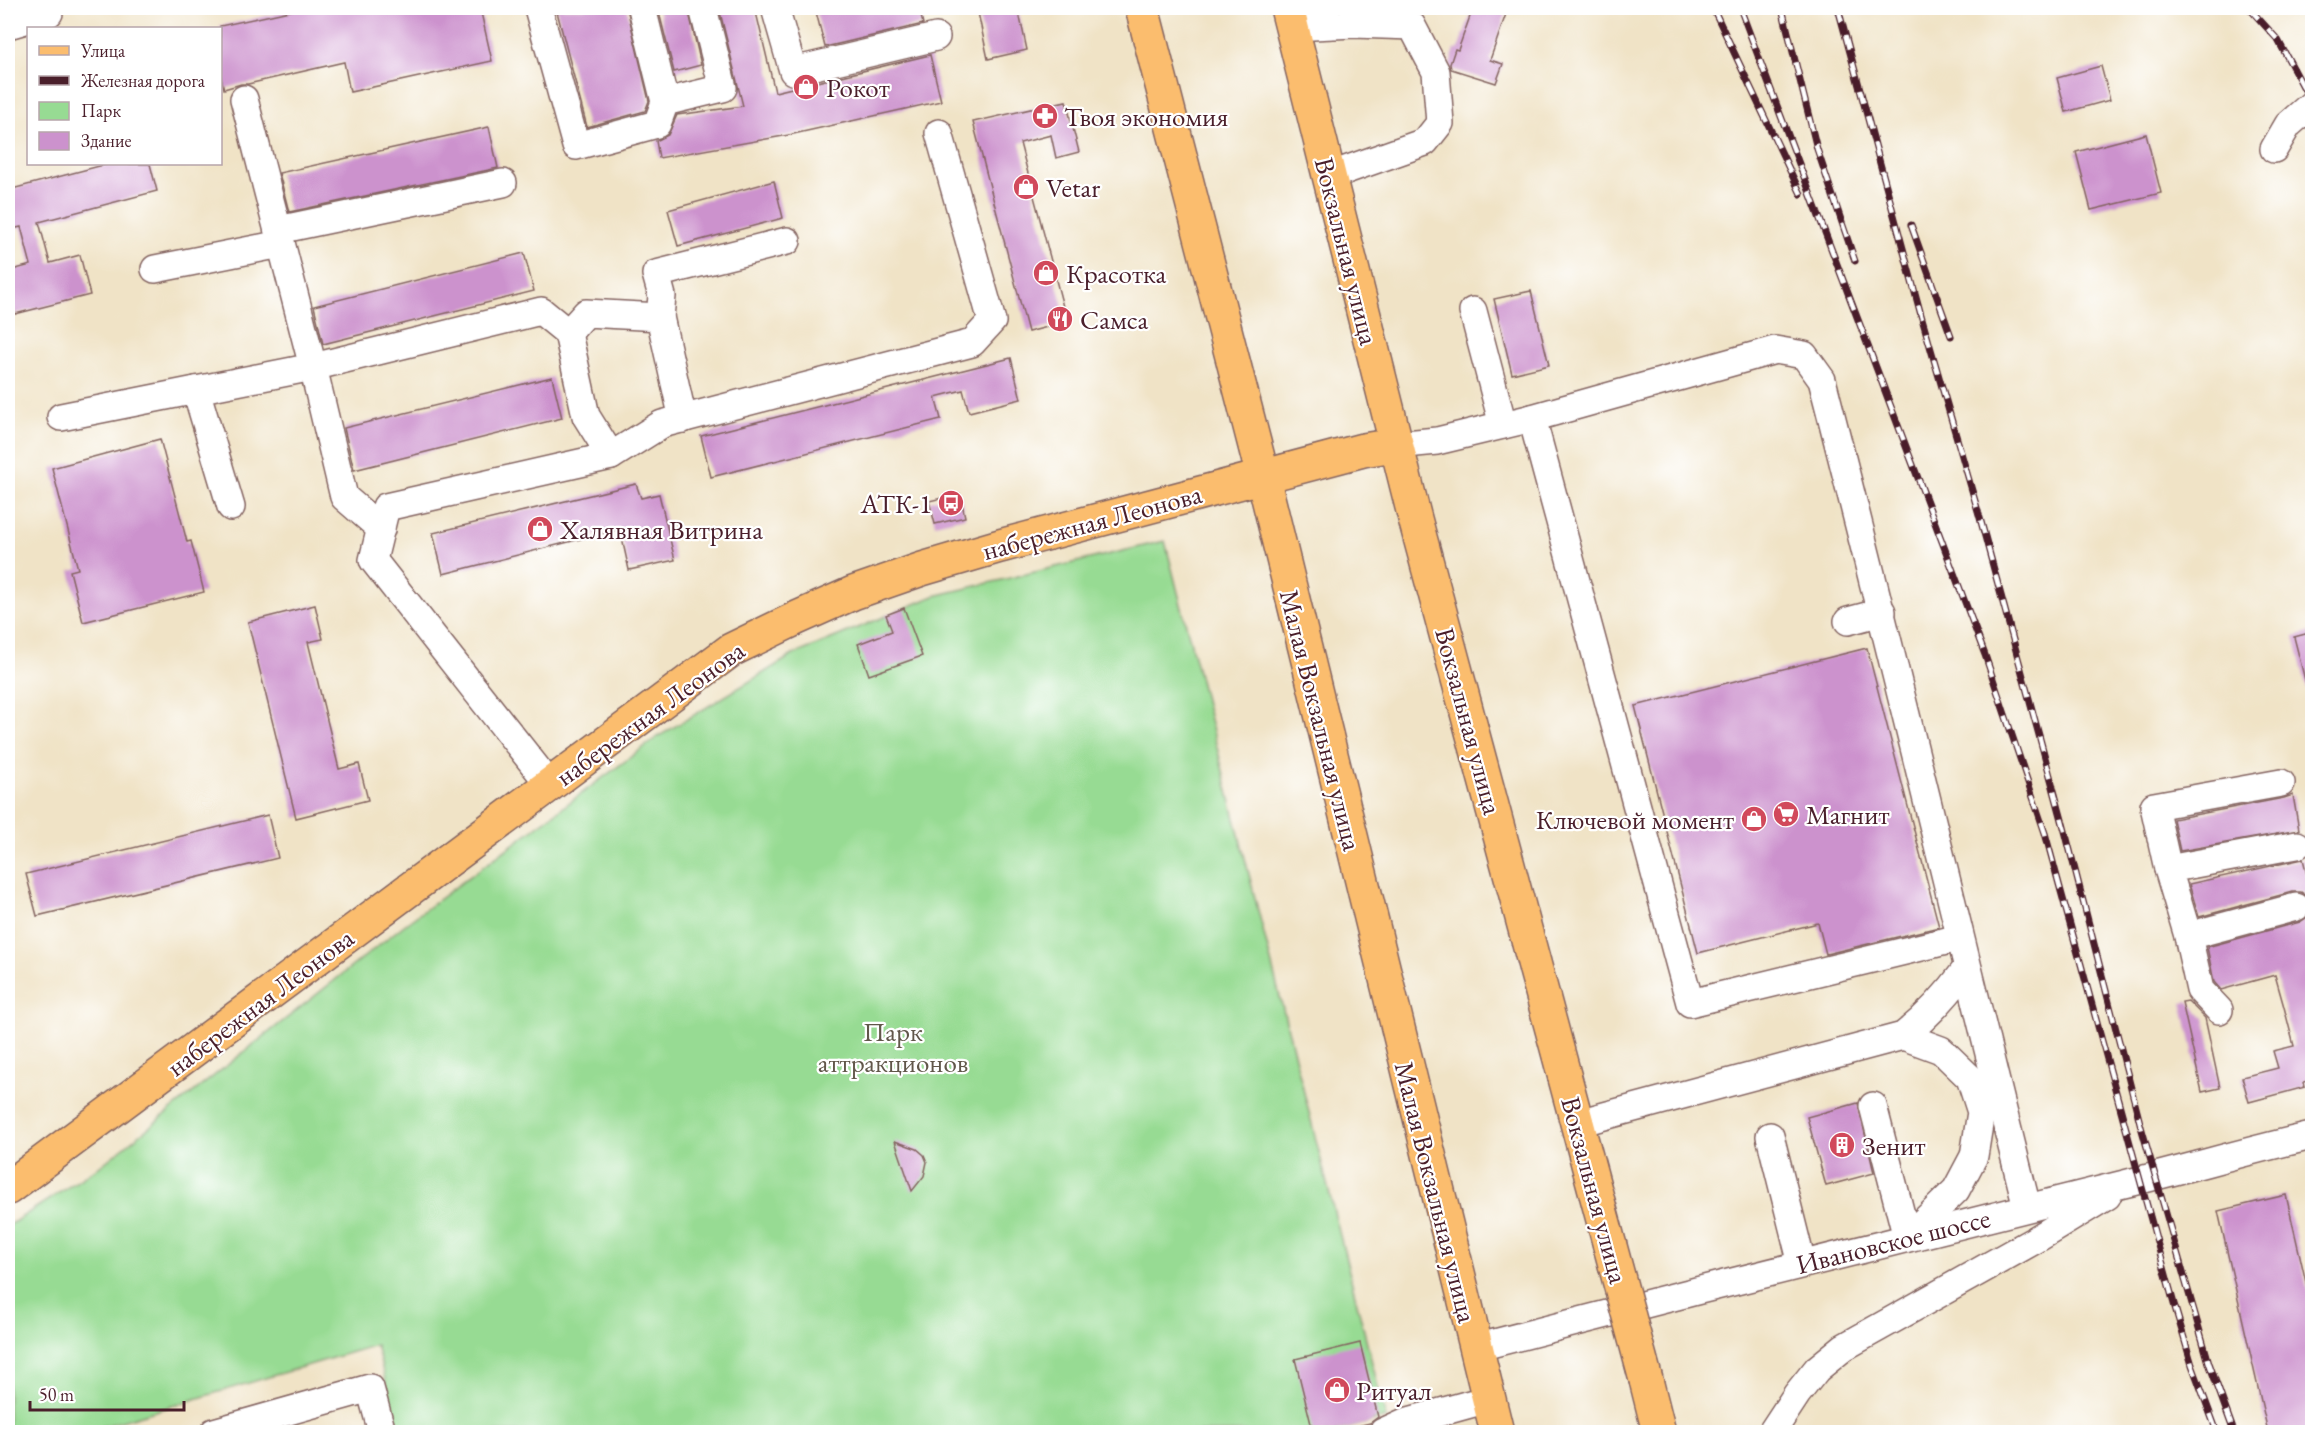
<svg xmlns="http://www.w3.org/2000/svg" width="2320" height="1440" viewBox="0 0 2320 1440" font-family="'EB Garamond',serif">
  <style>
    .green { fill: #97db93; stroke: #707d5f; stroke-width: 1.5 }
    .building { fill: #cc92cd }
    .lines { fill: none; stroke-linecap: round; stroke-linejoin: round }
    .minor-casing { stroke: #846461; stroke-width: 30 }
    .major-casing { stroke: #846461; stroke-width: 36 }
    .highway-casing { stroke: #846461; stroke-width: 36 }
    .minor { stroke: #fff; stroke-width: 27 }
    .major { stroke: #fbbd6e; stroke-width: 33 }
    .highway { stroke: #fbbd6e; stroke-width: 33 }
    .rail-casing { stroke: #4a1f2b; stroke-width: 7 }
    .rail { stroke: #fff; stroke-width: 4.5; stroke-dasharray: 14; stroke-linecap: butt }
    .highway-bridge-casing { stroke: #846461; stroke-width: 36; stroke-linecap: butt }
    .highway-bridge { stroke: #fbbd6e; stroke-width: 33 }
    .labels { text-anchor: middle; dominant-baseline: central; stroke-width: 4.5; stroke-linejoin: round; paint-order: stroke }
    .poi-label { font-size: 27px; fill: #4a1f2b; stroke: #fff; text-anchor: start }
    .street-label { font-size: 27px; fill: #4a1f2b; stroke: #fff }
    .park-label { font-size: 27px; fill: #61574a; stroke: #fff }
  </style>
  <rect width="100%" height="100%" fill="#fff"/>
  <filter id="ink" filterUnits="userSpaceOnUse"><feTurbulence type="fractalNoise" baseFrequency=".0167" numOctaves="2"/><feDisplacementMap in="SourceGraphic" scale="12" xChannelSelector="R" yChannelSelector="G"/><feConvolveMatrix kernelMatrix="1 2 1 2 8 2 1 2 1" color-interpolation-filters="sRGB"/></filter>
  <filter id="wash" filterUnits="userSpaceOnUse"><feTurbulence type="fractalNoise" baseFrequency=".008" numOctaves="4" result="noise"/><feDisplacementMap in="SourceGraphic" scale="24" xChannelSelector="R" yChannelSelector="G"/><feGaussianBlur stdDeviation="1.35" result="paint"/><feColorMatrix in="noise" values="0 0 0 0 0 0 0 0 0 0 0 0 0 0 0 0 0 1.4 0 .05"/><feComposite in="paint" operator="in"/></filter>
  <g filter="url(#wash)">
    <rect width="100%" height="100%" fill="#f0e3c6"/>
    <g class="green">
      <polygon points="1165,541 1386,1418 1333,1432 399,1432 376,1345 85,1432 8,1432 8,1226 99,1167 403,926 659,736 793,655 934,596"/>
      <polygon points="296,1419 300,1432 248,1432"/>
    </g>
    <g id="blocks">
      <g class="building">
        <polygon points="303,8 480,8 492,61 350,92 344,62 248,84 241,84 224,89 220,74 220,26"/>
        <polygon points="556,8 627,8 649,101 645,111 587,127"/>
        <polygon points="658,8 688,8 701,65 674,72"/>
        <polygon points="719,8 755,8 775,92 930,55 941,101 789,135 659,158 656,141 668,135 677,115 743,106"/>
        <polygon points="815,8 919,8 923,24 825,47"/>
        <polygon points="977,8 1018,8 1027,50 988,59"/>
        <polygon points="1473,8 1497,8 1507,11 1490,60 1503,64 1496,83 1451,69 1450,64 1455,49 1458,50"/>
        <polygon points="2101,66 2110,100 2066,112 2057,78"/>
        <polygon points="1066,101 1079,152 1056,158 1051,135 1020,143 1067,322 1028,332 973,122"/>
        <polygon points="489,127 498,168 289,212 279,173"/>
        <polygon points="2146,134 2161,193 2091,210 2076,152"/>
        <polygon points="107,164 150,164 157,191 39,222 50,263 80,255 90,295 15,314 8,285 8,271 31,265 21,227 8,230 8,190"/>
        <polygon points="774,181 783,218 678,246 668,210"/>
        <polygon points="524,253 534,291 323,344 314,306"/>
        <polygon points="1531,291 1549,365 1512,374 1494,299"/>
        <polygon points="1011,358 1021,399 969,412 963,390 935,397 941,419 711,477 701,436"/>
        <polygon points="552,377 562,418 354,470 344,428"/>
        <polygon points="160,439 187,542 191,541 204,592 83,622 70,571 78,569 52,468"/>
        <polygon points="636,484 641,498 659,494 675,560 629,570 620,529 443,574 433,533"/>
        <polygon points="960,494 965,517 935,524 929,501"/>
        <polygon points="315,605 323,639 308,642 339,769 359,764 368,800 296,818 248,622"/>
        <polygon points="904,608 922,656 869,675 858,644 892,631 886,615"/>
        <polygon points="2313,632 2313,687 2307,688 2294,637"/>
        <polygon points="1867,648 1939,927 1826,954 1818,923 1698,953 1635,706"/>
        <polygon points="2293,795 2299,830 2180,851 2173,819 2284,798"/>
        <polygon points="268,815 278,858 37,916 26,874"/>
        <polygon points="2303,859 2312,895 2307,896 2301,892 2292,892 2199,917 2189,884"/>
        <polygon points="2309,916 2313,930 2313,1080 2304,1082 2305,1087 2249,1102 2242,1077 2278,1068 2273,1051 2294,1046 2284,1007 2275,975 2221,990 2214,982 2207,947 2300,922"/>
        <polygon points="2188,1001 2205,1018 2220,1088 2202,1092 2182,1002"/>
        <polygon points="1858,1103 1874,1173 1826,1186 1807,1117"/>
        <polygon points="895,1141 917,1149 924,1155 927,1162 924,1176 912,1191"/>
        <polygon points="2286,1195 2313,1313 2313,1432 2268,1432 2218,1211"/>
        <polygon points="1360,1343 1378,1417 1370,1423 1332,1432 1313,1432 1295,1359"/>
      </g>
    </g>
  </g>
  <g filter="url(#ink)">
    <use href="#blocks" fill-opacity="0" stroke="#846461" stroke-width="1.5"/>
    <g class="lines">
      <g class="minor-casing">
        <g id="minor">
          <polyline points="538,8 576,146 657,124 665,102 723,88 703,8"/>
          <polyline points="642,8 665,102"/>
          <polyline points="775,8 793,71 936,37"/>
          <polyline points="8,25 49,13 48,8"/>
          <polyline points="1292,27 1354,24 1412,26 1436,72 1440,123 1425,142 1329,176"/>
          <polyline points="2274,149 2288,125 2312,104"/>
          <polyline points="278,230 503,183"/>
          <polyline points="155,269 281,244"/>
          <polyline points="1473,311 1503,425"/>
          <polyline points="660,317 662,296 656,274 787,241"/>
          <polyline points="568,333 586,313 660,317 683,419"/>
          <polyline points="61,417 196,390"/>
          <polyline points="1532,418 1690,1003 1959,938"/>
          <path d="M 1395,445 L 1437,441 L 1532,418 L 1775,350 L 1804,355 L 1822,380 C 1893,655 1958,931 2027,1207"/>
          <polyline points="231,507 196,390 313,367 244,99"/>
          <polyline points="381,529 344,497 313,367 541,311 568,333 586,416 611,456"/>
          <polyline points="1848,621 1882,612"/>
          <polyline points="550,785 373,560 386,507 611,456 662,424 972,343 992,321 939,133"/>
          <polyline points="2168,869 2154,806 2281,783"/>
          <polyline points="2188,936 2296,907"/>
          <polyline points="2219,1010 2200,990 2188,936 2168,869 2297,845"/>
          <polyline points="1873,1106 1907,1238 1956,1190 1974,1156 1981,1112 1970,1078 1941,1050 1903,1036"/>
          <path d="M 1578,1123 L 1903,1036 C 1928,1016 1948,994 1967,968"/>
          <polyline points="1770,1136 1802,1264"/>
          <path d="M 1475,1348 C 1691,1292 1907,1237 2124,1184 C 2187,1169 2249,1150 2312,1136"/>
          <polyline points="214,1432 370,1388 382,1432"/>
          <polyline points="1383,1432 1405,1422 1488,1399"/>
          <polyline points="1772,1432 1797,1394 1817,1369 1844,1347 2035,1240 2107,1196"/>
        </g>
      </g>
      <g class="major-casing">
        <g id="major">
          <polyline points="1142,8 1263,477 1497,1432"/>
          <polyline points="8,1188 731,650 797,618 853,593 922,569 1000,546 1363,450 1395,445"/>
        </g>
      </g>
      <g class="highway-casing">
        <g id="highway">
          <polyline points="1287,8 1414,515 1610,1246"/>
          <polyline points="1646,1380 1659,1432"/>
        </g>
      </g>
      <use href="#minor" class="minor"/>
      <use href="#major" class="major"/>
      <use href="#highway" class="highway"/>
      <g class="rail-casing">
        <g id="rail">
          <polyline points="1713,8 1801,194"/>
          <polyline points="1740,8 1985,655 2045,833 2174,1304 2192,1365 2217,1432"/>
          <polyline points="1782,8 1817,149 1855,261"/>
          <polyline points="1838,8 1921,315 1980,518 2065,831 2140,1123 2209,1363 2234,1432"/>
          <polyline points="2249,8 2278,40 2312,103"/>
          <polyline points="1911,225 1951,336"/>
        </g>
      </g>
      <use href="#rail" class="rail"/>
      <g class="highway-bridge-casing">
        <polyline id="highway-bridge" points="1610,1246 1646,1380"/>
      </g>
      <use href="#highway-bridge" class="highway-bridge"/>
    </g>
  </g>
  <defs>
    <g id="shop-disc" transform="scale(1.35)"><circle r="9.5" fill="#d1495b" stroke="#fff"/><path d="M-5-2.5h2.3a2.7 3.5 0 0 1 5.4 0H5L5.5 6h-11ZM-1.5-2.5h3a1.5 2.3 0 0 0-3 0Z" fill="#fff"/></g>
    <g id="pharmacy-disc" transform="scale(1.35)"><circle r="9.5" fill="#d1495b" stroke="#fff"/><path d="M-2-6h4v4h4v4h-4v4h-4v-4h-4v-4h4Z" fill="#fff"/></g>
    <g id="restaurant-disc" transform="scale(1.35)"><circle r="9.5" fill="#d1495b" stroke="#fff"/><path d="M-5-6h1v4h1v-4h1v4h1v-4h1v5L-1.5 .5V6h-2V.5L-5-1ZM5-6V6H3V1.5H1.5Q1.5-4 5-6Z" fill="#fff"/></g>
    <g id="bus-disc" transform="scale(1.35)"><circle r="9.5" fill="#d1495b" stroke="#fff"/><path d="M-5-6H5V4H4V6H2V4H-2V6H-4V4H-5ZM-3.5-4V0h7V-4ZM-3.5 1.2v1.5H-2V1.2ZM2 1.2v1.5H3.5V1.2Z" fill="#fff"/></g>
    <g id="supermarket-disc" transform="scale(1.35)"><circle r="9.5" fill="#d1495b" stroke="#fff"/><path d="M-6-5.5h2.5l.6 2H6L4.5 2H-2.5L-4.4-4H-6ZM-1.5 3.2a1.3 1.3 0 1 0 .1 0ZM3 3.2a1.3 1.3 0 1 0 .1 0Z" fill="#fff"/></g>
    <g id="building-disc" transform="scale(1.35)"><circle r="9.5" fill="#d1495b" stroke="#fff"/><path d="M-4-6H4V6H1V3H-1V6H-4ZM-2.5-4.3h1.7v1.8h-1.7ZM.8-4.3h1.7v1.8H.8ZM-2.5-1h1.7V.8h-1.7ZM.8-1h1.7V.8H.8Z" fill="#fff"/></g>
  </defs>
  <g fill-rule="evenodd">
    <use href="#shop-disc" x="806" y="87"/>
    <use href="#pharmacy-disc" x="1045" y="116"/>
    <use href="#shop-disc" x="1026" y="187"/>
    <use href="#shop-disc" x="1046" y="273"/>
    <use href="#restaurant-disc" x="1060" y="319"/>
    <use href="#bus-disc" x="951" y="503"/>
    <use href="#shop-disc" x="540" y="529"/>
    <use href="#supermarket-disc" x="1786" y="814"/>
    <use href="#shop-disc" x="1754" y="819"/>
    <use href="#building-disc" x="1842" y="1145"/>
    <use href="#shop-disc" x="1337" y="1390"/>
  </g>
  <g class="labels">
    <g class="poi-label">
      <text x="826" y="87">Рокот</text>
      <text x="1064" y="116">Твоя экономия</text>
      <text x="1046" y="187">Vetar</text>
      <text x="1066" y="273">Красотка</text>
      <text x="1080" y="319">Самса</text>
      <text x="932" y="503" text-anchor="end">АТК-1</text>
      <text x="560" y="529">Халявная Витрина</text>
      <text x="1806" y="814">Магнит</text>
      <text x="1734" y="819" text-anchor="end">Ключевой момент</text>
      <text x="1862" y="1145">Зенит</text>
      <text x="1356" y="1390">Ритуал</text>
    </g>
    <g class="street-label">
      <text transform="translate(1347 251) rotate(76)">Вокзальная улица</text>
      <text transform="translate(1092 522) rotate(-15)">набережная Леонова</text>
      <text transform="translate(650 713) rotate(-36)">набережная Леонова</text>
      <text transform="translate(1321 720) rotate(76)">Малая Вокзальная улица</text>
      <text transform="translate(1469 721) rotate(75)">Вокзальная улица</text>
      <text transform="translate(260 1002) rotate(-37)">набережная Леонова</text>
      <text transform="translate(1595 1190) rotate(75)">Вокзальная улица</text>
      <text transform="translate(1436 1192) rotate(76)">Малая Вокзальная улица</text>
      <text transform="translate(1893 1241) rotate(-14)">Ивановское шоссе</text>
    </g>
    <g class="park-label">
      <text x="893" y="1031">Парк<tspan x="893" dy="31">аттракционов</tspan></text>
    </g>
  </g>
  <rect width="2320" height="1440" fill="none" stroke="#fff" stroke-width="30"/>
  <rect x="27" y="27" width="195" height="138" fill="#ffffff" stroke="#b7a5aa" stroke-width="1.5"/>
  <rect x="39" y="46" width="30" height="9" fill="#fbbd6e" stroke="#b7a5aa" stroke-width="1.5"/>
  <text x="81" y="57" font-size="18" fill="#4a1f2b">Улица</text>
  <rect x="39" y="76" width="30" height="9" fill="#4a1f2b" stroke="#b7a5aa" stroke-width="1.5"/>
  <text x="81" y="87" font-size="18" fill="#4a1f2b">Железная дорога</text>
  <rect x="39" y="102" width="30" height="18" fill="#97db93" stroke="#b7a5aa" stroke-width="1.5"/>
  <text x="81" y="117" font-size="18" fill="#4a1f2b">Парк</text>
  <rect x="39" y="132" width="30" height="18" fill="#cc92cd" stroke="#b7a5aa" stroke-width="1.5"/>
  <text x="81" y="147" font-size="18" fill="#4a1f2b">Здание</text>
  <path d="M30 1401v9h154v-9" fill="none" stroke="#4a1f2b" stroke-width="3"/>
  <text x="39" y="1401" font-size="18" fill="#4a1f2b" stroke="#ffffff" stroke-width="4.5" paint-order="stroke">50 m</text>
</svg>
